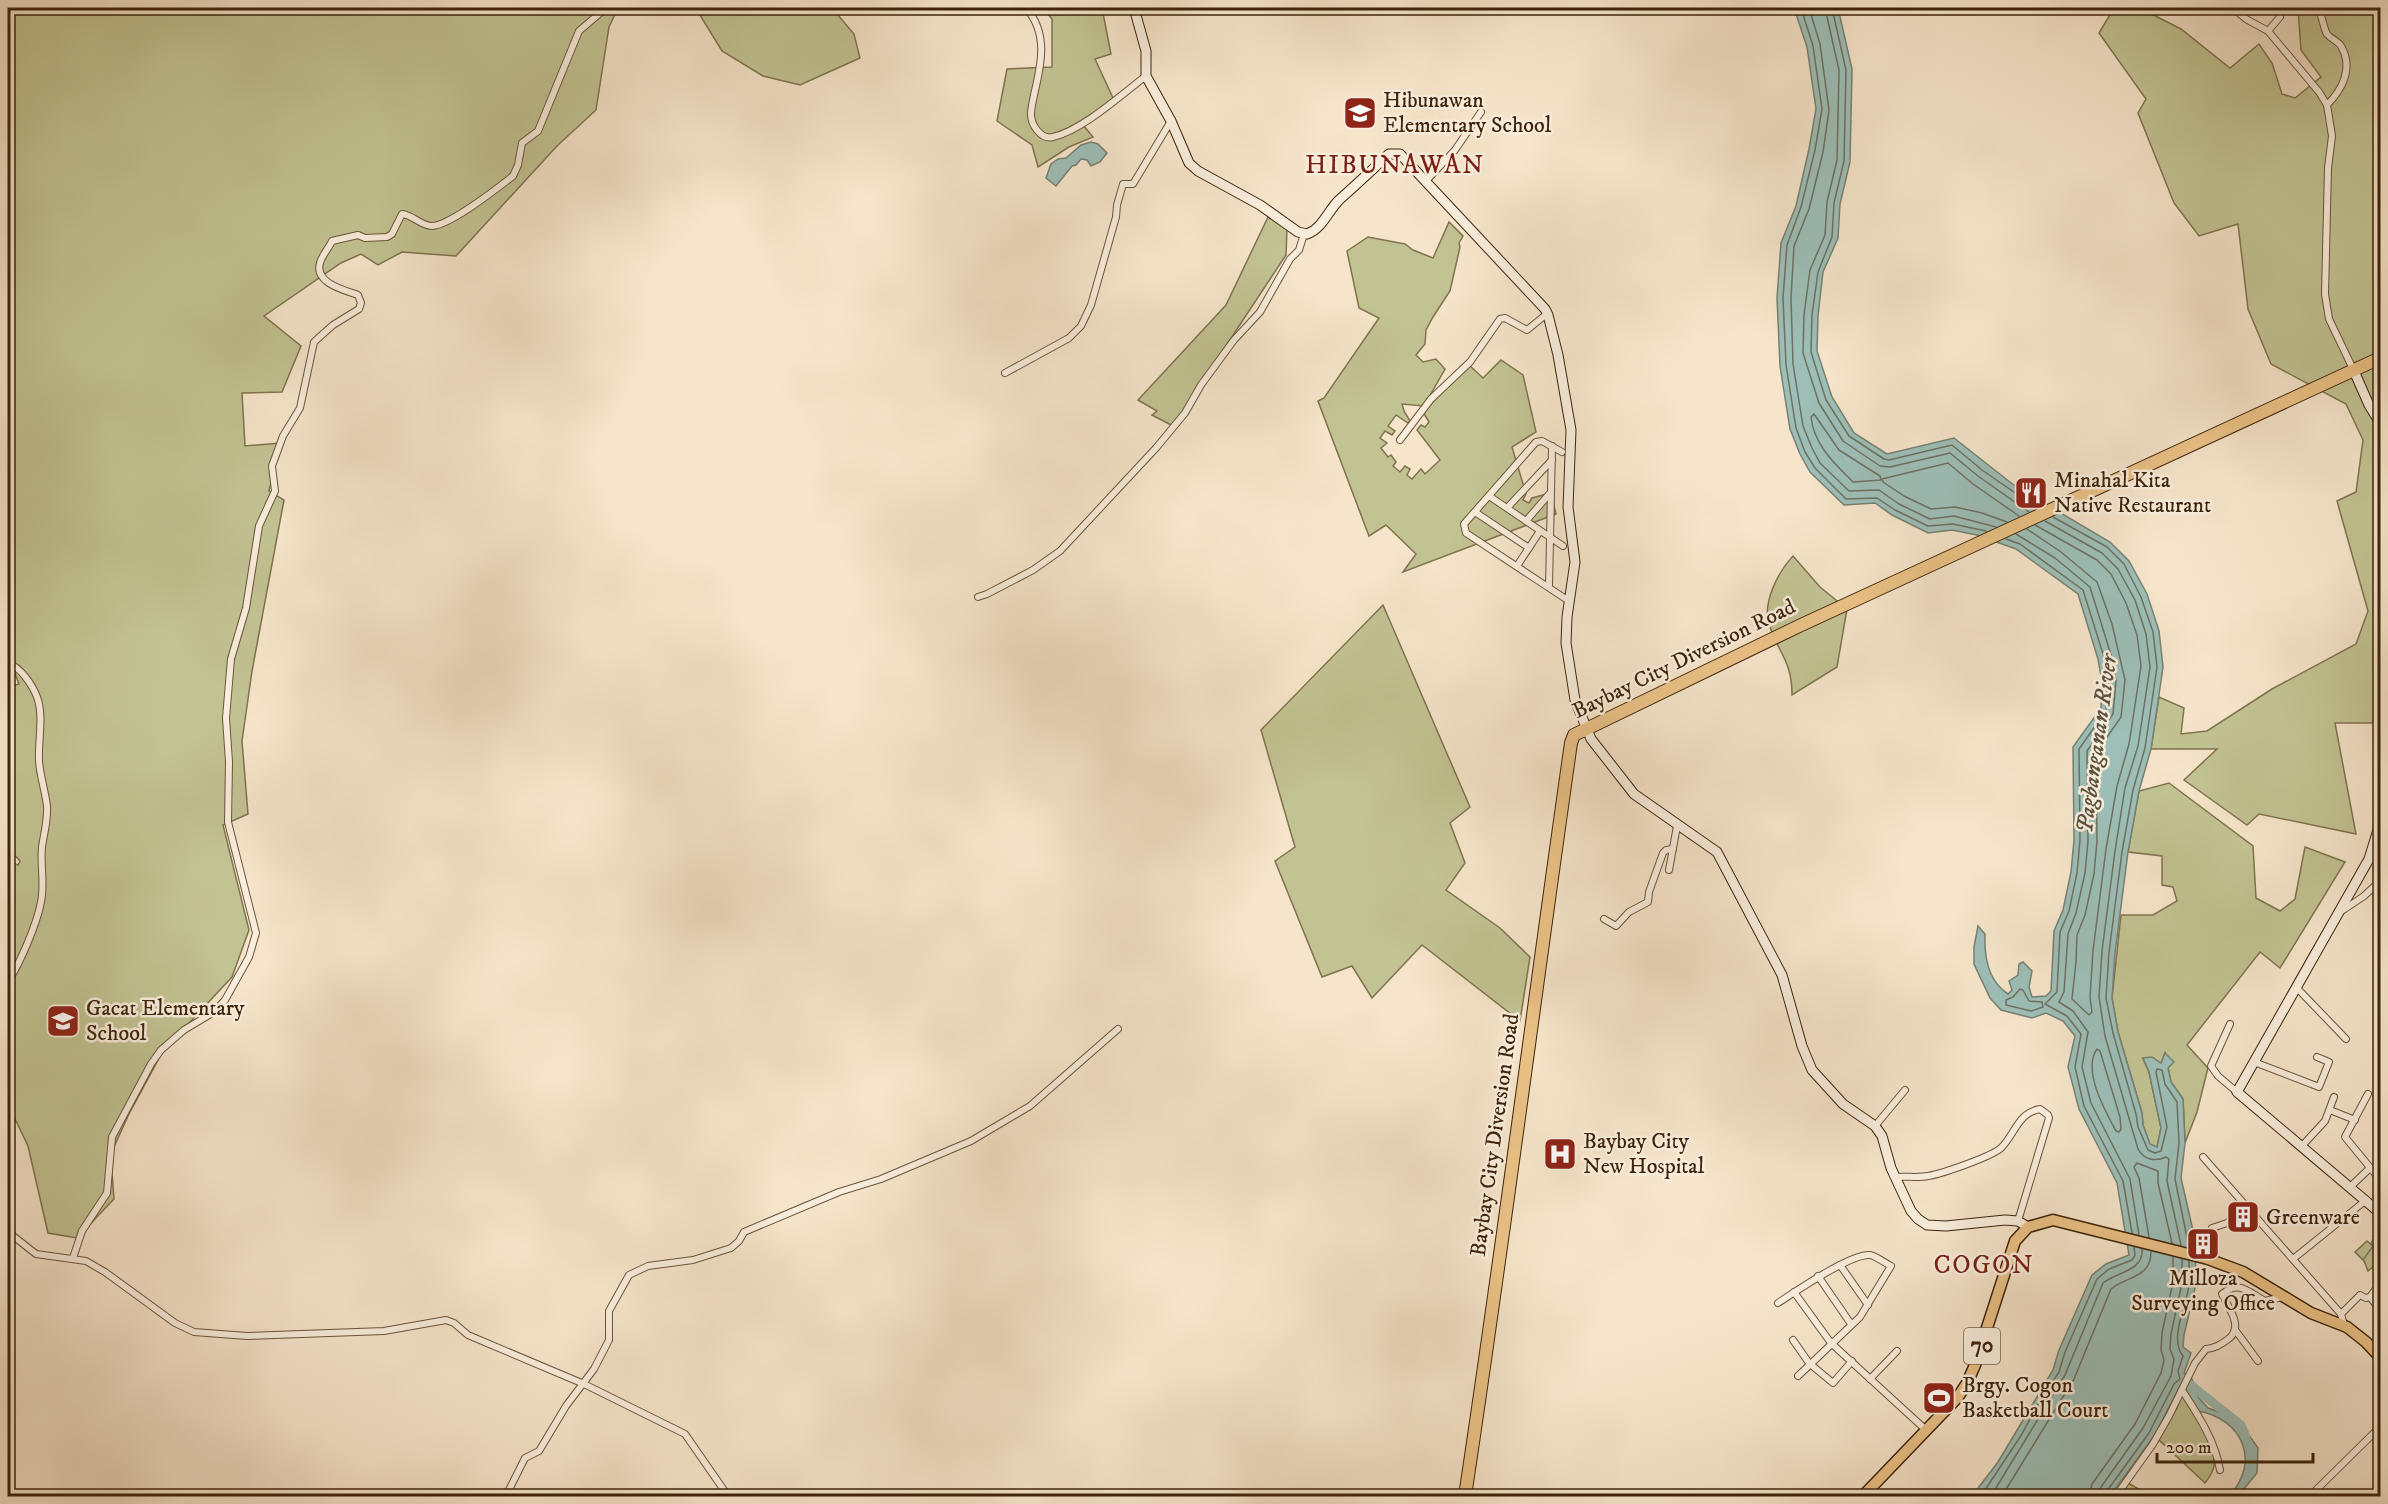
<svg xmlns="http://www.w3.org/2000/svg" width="2388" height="1504" viewBox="0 0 2388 1504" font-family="'IM FELL DW Pica',serif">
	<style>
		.green { fill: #c2c393; stroke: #80734f; stroke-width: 1.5 }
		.water { fill: #9dbfb8; stroke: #778173; stroke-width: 1.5 }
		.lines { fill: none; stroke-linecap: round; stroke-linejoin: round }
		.shore { stroke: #6d7162; stroke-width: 1.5 }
		.stream { stroke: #778173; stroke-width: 1.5 }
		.river { stroke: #9dbfb8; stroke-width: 9 }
		.street-casing { stroke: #6b543b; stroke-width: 8 }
		.secondary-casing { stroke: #3d230b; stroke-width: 11 }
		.primary-casing { stroke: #3d230b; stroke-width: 13 }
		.highway-casing { stroke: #3d230b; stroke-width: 14 }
		.street { stroke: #f9eedd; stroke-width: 6 }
		.secondary { stroke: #f9eedd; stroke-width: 9 }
		.primary { stroke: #ebc286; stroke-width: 10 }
		.highway { stroke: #ebc286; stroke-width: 12 }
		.labels { text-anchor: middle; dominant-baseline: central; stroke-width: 5; stroke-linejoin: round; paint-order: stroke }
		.shield { fill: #f9eedd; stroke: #75604a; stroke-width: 1.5 }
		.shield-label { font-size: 21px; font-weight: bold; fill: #3d230b }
		.poi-label { font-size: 22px; fill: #3d230b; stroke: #f9eedd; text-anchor: start }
		.street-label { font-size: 22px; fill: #3d230b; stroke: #f9eedd }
		.water-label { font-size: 24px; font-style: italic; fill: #5a523f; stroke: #f9eedd }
		.quarter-label { font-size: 26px; letter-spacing: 1.5px; fill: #7a1f14; stroke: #f9eedd }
	</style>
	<rect width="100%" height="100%" fill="#f6e5cb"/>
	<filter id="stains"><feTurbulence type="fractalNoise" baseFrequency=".00333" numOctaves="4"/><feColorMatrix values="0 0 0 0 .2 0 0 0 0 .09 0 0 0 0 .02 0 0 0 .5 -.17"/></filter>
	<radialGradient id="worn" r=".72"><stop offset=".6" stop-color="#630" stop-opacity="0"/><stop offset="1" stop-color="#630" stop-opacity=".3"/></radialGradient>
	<!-- green -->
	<g class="green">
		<polygon points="8,8 618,8 609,27 596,110 557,146 456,256 402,252 378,265 361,254 341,263 264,316 301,346 282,392 242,393 245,446 280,443 269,491 284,500 252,671 242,741 248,814 223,825 249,930 232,977 163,1051 129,1114 113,1149 112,1173 114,1199 77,1238 48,1233 28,1146 8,1104 8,861 18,865 20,861 8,848 8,793 11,789 8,782 8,687 19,684 8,655"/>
		<polygon points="704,8 832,8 854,34 860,58 800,85 763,76 722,51 698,12"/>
		<polygon points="1043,8 1102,8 1111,54 1095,59 1113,98 1083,125 1093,137 1069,147 1038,167 1032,145 997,121 1007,69 1052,67 1052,19"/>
		<polygon points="2114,8 2140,8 2181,29 2230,68 2259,44 2272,63 2282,94 2295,98 2321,77 2301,50 2298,8 2380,8 2380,723 2335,723 2356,834 2259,814 2247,825 2184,780 2217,749 2151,749 2159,697 2184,708 2181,734 2207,731 2272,689 2356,644 2368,611 2337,501 2356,492 2363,440 2346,404 2271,364 2248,309 2238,224 2199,236 2174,203 2138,113 2146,99 2099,33"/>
		<polygon points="1268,217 1287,229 1286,255 1173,426 1152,415 1157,411 1138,400 1226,305"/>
		<polygon points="1449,222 1463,236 1459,243 1460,247 1450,291 1433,317 1426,330 1425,344 1416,355 1423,362 1436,359 1445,369 1424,406 1402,404 1404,411 1410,421 1408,423 1396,415 1388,426 1395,431 1392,435 1385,431 1380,438 1387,443 1381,448 1388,457 1391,455 1396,462 1393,466 1400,472 1405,466 1410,469 1407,475 1412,479 1421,469 1425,474 1440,460 1417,430 1421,425 1425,427 1429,422 1423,412 1469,365 1483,378 1501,360 1523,375 1536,432 1512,447 1526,494 1523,500 1529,503 1532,498 1551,493 1556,514 1403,572 1416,554 1386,525 1369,536 1318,401 1324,398 1379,318 1359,308 1347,251 1368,237 1405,244 1413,250 1433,258"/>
		<path d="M1793,556L1820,587L1847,609L1837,667L1792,695C1792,660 1778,653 1769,624C1762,602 1779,571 1793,556Z"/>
		<polygon points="1383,605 1470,807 1450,823 1465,863 1446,890 1500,928 1530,957 1520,1021 1422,945 1372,998 1352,966 1322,977 1275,861 1295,847 1261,730"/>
		<polygon points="2169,783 2253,846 2256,898 2280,911 2295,899 2305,847 2345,862 2280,968 2260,952 2187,1045 2208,1068 2197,1112 2185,1143 2183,1099 2171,1082 2165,1053 2161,1063 2143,1059 2149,1072 2161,1128 2157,1148 2150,1145 2143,1125 2142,1113 2118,1032 2112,998 2121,915 2153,915 2177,901 2173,887 2162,885 2162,856 2128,852 2139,791"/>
		<polygon points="2367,1241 2380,1252 2380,1261 2368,1271 2364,1261 2355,1252"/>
		<polygon points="1941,1385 1951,1394 1936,1411 1926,1402"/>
		<path d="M2182,1394C2192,1409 2218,1449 2214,1466C2213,1472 2209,1478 2205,1483L2158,1439L2177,1408Z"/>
		<polygon points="2128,1483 2151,1496 2119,1496"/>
	</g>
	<!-- water -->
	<g class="water">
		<path d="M1794,8H1838L1852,69L1850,162L1840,204L1838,238L1823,272L1818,316L1817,351L1832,397L1854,433L1887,454L1954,438L2015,486L2110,542L2129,561L2147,594L2159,631L2163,667L2151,749L2139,791L2128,852L2115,953L2112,998L2118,1032L2142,1113L2143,1125L2150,1144L2157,1147L2161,1128L2149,1072L2143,1058L2152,1057L2161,1063L2165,1053L2174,1062L2168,1068L2171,1082L2183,1099L2185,1143L2181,1178L2195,1239L2196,1284L2184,1335L2183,1347L2191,1353L2184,1373L2192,1379L2199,1398L2208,1408L2225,1414L2244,1428L2258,1448L2257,1473L2238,1496H2229C2261,1462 2243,1419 2198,1411L2184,1388L2180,1386L2154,1436L2110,1496H1972L1998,1462L2053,1370L2059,1350L2092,1275L2106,1264L2129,1255L2117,1183L2079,1109L2068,1067L2075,1036L2063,1021L2046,1013L2032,1018L2001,1010L1990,998L1974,964V947L1978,926L1985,934C1984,956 1988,981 2008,994L2012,990L2009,981L2018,975L2019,964L2023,962L2032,971L2029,987L2032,997L2046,996L2051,991L2054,931L2063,910L2071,872L2074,840L2073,747L2101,708L2102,683L2098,659L2078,594L2016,549L1977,535L1952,530L1928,533L1892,515L1875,503L1844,505L1810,472L1800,454L1790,429L1780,366L1777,298L1781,243L1796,206L1809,149L1816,109L1807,47Z"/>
		<polygon points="1091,142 1098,144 1107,153 1100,162 1091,166 1087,160 1081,159 1076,165 1072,166 1056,186 1046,178 1051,164 1058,159 1066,158 1081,145"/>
	</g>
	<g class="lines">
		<!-- shore -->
		<g class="shore">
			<polyline points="1801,8 1813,46 1822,109 1815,150 1801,207 1787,245 1783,298 1786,365 1796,428 1805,452 1815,468 1846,499 1877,498 1895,510 1928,526 1953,524 1986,531"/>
			<polyline points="1809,8 1820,44 1829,110 1823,152 1809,209 1794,246 1791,298 1793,364 1803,426 1812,448 1820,463 1849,491 1879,490 1899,504 1930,519 1954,516 1996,527"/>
			<polyline points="1825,8 1839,70 1837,160 1827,202 1825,235 1810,270 1804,315 1803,353 1819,403 1843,441 1880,466 1890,467 1950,453 1978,476 2029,512"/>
			<polyline points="1832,8 1846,70 1844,161 1834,203 1832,237 1818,272 1812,315 1811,352 1826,400 1849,436 1884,459 1889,460 1952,445 1982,470 2037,508"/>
			<path d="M1814,414L1839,450L1880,476L1881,480L1853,482C1834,463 1814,445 1811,417Z"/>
			<polyline points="2053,517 2107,547 2124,564 2141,597 2153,632 2157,667 2145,748 2133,790 2122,852 2109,952 2106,998 2113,1033 2136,1114 2138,1127 2148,1150 2155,1153 2161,1151 2167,1127 2156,1072 2157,1069 2162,1070 2165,1084 2177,1102 2179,1143 2175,1179 2189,1247"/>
			<path d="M2045,521L2102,553L2118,569L2135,600L2146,634L2150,667L2138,746L2125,788L2115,851L2102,951L2099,997L2105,1036L2138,1149C2144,1160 2155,1162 2166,1157L2169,1159L2167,1181L2181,1245"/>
			<polyline points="2007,522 1982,513 1955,507 1931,509 1904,496 1883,482 1882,479 1948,463 1973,484 2019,516"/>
			<polyline points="2027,529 2061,552 2097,582 2112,624 2125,680 2121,717 2096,753 2097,841 2094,874 2085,915 2077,935 2076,962 2072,999 2089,1015 2092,1012 2090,997 2093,951 2106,849 2117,786 2129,744 2141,666 2137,635 2126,603 2111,574 2097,560 2035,525"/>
			<polyline points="2016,534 2055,558 2090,587 2111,655 2116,681 2113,714 2087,751 2088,841 2085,873 2076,913 2068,934 2064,992 2059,1002 2073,1011 2088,1032 2082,1067 2091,1103 2130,1179 2139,1235"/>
			<polyline points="2006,539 2020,544 2083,590 2104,657 2108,682 2106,711 2079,749 2080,840 2077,873 2069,911 2060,932 2057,992 2045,1004 2067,1016 2081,1034 2075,1067 2084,1106 2123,1181 2132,1233"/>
			<polygon points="2020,989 2023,990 2029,1001 2042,1002 2043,1007 2031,1011 2006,1005 2006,1000 2013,997"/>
			<path d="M2097,1049L2100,1051L2120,1117L2121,1129L2119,1132L2116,1131C2105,1111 2082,1070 2097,1049Z"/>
			<polyline points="2149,1237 2139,1178 2134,1167 2137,1163 2158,1171 2158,1183 2172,1243"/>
			<polyline points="1981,1496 2022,1434 2041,1399 2059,1372 2065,1352 2097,1279 2109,1269 2132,1260 2135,1255 2134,1247"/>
			<path d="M1991,1496L2065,1375L2103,1283C2117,1272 2144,1271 2142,1249"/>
			<path d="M2002,1496L2074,1379L2111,1289C2127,1276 2151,1278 2151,1252"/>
			<polyline points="2089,1496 2092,1484 2135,1424 2161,1373 2164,1360 2161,1350 2162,1333 2173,1282 2173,1257"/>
			<polyline points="2098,1496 2101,1487 2143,1428 2171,1376 2174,1359 2170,1349 2171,1334 2182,1283 2182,1259"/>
			<path d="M2106,1496L2107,1491L2149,1433L2174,1384L2180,1379L2178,1371L2183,1356C2169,1339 2186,1306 2189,1286C2190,1278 2189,1269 2189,1261"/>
		</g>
		<!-- stream -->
		<polyline class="stream" points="2363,1260 2373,1246 2371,1243 2375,1237 2373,1236 2380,1225"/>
		<!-- river -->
		<g class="river">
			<polyline points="8,941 8,945"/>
			<polyline points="2187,1382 2241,1425 2246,1437"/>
		</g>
		<!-- street casing -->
		<g class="street-casing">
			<g id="street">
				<path d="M1026,8C1049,34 1041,65 1034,95C1033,101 1031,108 1031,114C1031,125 1041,140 1053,137C1083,130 1122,94 1146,76"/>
				<polyline points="2233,8 2246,19 2268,31 2319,92 2327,105 2332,136 2328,168 2325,294 2329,319 2354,371"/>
				<path d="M2325,8L2321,16C2323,21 2324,29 2327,34C2331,39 2338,41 2341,46C2354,68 2342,90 2327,105"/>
				<polyline points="2268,31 2280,17"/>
				<polyline points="1426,181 1455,150 1481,112"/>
				<polyline points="1005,373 1069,338 1081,326 1091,305 1116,217 1117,205 1123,184 1133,184 1171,121"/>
				<polyline points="1400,440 1431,399 1470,362 1500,319 1505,318 1527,330 1548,313"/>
				<polyline points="1562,452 1542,441 1536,442 1464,524 1466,533 1569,601"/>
				<polyline points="1489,496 1563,546"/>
				<polyline points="1507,508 1552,460"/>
				<polyline points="1475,512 1529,548"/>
				<polyline points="1526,521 1551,492"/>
				<polyline points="1517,566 1540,531"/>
				<polyline points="1549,587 1552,446"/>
				<polyline points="978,597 987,594 1033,570 1060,551 1156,448 1185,413 1201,385 1234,340 1260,312 1290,259 1299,250 1304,234"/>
				<path d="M8,663C20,667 32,684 37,697C44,716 38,740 39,761C40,776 45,790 47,806C48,820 44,833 42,847C40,865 45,883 41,902C37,924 20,963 8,982"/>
				<polyline points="1669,870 1677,826"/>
				<polyline points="2340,912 2364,896 2380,881"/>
				<polyline points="1604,919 1616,926 1629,912 1648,902 1649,892 1663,853 1666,850 1673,849"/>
				<polyline points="2296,987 2346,1039"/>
				<polyline points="2230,1024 2211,1066 2218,1076 2237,1092"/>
				<polyline points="2254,1062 2319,1087 2329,1062 2317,1057"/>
				<polyline points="2368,1094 2345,1137 2377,1176 2380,1177"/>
				<polyline points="2330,1110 2355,1120"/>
				<polyline points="1875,1126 1905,1090"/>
				<polyline points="2301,1147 2325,1121 2334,1097"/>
				<polyline points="2203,1157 2341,1314 2344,1325"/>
				<path d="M1895,1177C1906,1176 1918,1178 1928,1176C1941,1174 1994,1156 2002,1147C2016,1132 2018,1113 2040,1109L2048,1115L2049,1118L2018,1221"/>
				<polyline points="2349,1188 2370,1168"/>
				<polyline points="2212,1228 2227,1223 2246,1207"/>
				<polyline points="8,1232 36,1254 86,1261 105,1272 175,1323 194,1332 247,1336 384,1331 446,1320 454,1323 468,1335 584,1384 685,1434 728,1496"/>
				<path d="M73,1258L82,1231L107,1193L112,1137L151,1064L161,1050L184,1030L214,1012L225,1000L249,957L256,933L228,822L229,762L226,718L231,659L246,608L259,526L275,491L272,466L283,436L300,408L314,342L333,325L359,309L361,303L358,295C344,290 314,283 320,263C322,255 329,248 332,241L358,235L365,238L387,237L392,234L402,214C413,215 421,226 432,226C451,225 496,189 513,176L518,165L522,143L538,131L579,31L606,8"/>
				<polyline points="2293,1259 2365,1201"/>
				<polyline points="1840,1265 1868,1305"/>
				<polyline points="1818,1276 1851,1324"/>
				<polyline points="1794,1292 1831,1343 1926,1430"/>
				<polyline points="2370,1297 2380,1283"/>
				<path d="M1778,1303C1795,1292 1851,1253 1870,1255C1876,1256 1885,1263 1891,1266L1860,1317L1798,1376"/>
				<polyline points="2341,1314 2360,1295 2366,1298 2370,1297 2377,1306 2380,1306"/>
				<polyline points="2236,1331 2258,1361"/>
				<polyline points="1793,1340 1809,1363 1833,1383 1852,1361"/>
				<polyline points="1870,1379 1897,1351"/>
				<path d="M2182,1390C2198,1415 2215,1440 2220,1470"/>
				<polyline points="2316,1491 2324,1496"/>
				<polyline points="506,1496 525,1458 539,1451 566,1406 594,1369 609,1340 609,1311 629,1275 648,1266 693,1260 731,1248 739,1241 744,1232 839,1192 881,1179 971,1141 1030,1106 1118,1029"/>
				<path d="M2116,1496L2153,1444L2169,1416L2195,1363L2206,1349C2215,1348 2220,1345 2227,1340C2245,1328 2229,1309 2222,1294C2240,1280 2248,1292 2265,1301L2282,1297"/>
				<polyline points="2310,1496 2380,1427"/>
			</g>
		</g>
		<!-- secondary casing -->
		<g class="secondary-casing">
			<g id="secondary">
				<path d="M1134,8L1146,51V76L1171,121L1189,163L1198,171L1260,205L1298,232L1307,234C1322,229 1328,211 1339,200C1356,185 1372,170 1389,154H1400L1545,309L1548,315L1558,355L1571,430L1568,507L1575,562L1567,617L1566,643L1575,700L1591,739L1634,794L1717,852L1782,975L1802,1046L1812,1070L1843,1104L1875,1126L1882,1136L1891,1168L1911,1211L1918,1219L1927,1225L1946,1226L2005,1220L2018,1221L2028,1227"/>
				<polyline points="2354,371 2369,405 2380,423"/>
				<polyline points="2380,823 2369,859 2237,1092 2380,1213"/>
			</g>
		</g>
		<!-- primary casing -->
		<g class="primary-casing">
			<polyline id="primary" points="1863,1496 1958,1397 1967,1383 1975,1365 2015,1241 2028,1227 2053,1220 2208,1259 2243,1272 2311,1313 2347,1327 2366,1342 2380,1357"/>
		</g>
		<!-- highway casing -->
		<g class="highway-casing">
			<path id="highway" d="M1465,1496C1503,1245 1535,994 1571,743L1574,735L1799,626L2380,358"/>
		</g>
		<!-- street -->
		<use href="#street" class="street"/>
		<!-- secondary -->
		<use href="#secondary" class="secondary"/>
		<!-- primary -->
		<use href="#primary" class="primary"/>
		<!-- highway -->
		<use href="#highway" class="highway"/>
	</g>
	<!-- icons -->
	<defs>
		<g id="school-square" transform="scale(1.725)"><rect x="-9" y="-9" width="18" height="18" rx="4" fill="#8f2418" stroke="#f9eedd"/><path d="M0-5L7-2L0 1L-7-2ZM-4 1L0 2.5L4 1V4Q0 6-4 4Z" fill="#fff"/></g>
		<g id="restaurant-square" transform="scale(1.725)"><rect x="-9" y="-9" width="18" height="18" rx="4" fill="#8f2418" stroke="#f9eedd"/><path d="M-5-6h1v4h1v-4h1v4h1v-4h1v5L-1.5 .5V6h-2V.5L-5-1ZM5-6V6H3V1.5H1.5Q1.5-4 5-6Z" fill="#fff"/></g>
		<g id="hospital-square" transform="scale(1.725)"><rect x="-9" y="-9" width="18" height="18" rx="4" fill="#8f2418" stroke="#f9eedd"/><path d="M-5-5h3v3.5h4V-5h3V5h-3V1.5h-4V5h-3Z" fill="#fff"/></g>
		<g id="building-square" transform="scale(1.725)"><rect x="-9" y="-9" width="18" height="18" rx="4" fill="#8f2418" stroke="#f9eedd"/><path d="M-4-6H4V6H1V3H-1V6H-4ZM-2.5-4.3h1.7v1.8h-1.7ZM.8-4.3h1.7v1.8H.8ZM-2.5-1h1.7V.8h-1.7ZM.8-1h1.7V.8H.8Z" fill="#fff"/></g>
		<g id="stadium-square" transform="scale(1.725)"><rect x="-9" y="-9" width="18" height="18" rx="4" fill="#8f2418" stroke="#f9eedd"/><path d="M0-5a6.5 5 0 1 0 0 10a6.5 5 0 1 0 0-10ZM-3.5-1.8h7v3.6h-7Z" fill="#fff"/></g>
	</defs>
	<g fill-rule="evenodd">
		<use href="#school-square" x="1360" y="113"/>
		<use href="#restaurant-square" x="2031" y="493"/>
		<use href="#school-square" x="63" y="1021"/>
		<use href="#hospital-square" x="1560" y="1154"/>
		<use href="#building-square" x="2243" y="1217"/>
		<use href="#building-square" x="2203" y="1244"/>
		<use href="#stadium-square" x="1939" y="1398"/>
	</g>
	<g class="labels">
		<!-- shield labels -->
		<rect class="shield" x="1964" y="1328" width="36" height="36" rx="4.5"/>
		<g class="shield-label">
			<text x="1982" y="1346">70</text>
		</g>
		<!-- poi labels -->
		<g class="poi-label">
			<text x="1383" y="100">Hibunawan<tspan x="1383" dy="25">Elementary School</tspan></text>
			<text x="2054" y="480">Minahal Kita<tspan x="2054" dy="25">Native Restaurant</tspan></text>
			<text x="86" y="1008">Gacat Elementary<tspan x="86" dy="25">School</tspan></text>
			<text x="1583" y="1141">Baybay City<tspan x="1583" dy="25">New Hospital</tspan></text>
			<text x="2266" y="1217">Greenware</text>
			<text x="2203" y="1278" text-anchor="middle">Milloza<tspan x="2203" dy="25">Surveying Office</tspan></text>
			<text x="1962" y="1385">Brgy. Cogon<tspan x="1962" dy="25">Basketball Court</tspan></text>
		</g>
		<!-- street labels -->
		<g class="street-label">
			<text transform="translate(1684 659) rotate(-26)">Baybay City Diversion Road</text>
			<text transform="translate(1495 1135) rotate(-82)">Baybay City Diversion Road</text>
		</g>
		<!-- water labels -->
		<g class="water-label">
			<text transform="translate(2097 744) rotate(-82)">Pagbanganan River</text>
		</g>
		<!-- quarter labels -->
		<g class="quarter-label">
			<text x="1395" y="165">HIBUNAWAN</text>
			<text x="1984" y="1265">COGON</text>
		</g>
	</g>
	<!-- margin -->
	<rect width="2388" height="1504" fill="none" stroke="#f6e5cb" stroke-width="30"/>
	<rect x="9" y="9" width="2370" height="1486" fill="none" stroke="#3d230b" stroke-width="3"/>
	<rect x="15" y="15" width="2358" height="1474" fill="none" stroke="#3d230b" stroke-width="1.5"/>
	<!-- scale -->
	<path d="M2157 1453v9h156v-9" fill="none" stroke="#3d230b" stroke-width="3"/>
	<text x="2166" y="1453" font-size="18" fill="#3d230b" stroke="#f9eedd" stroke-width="4.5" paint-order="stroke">200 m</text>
	<rect width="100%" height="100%" filter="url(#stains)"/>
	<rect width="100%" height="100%" fill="url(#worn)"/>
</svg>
